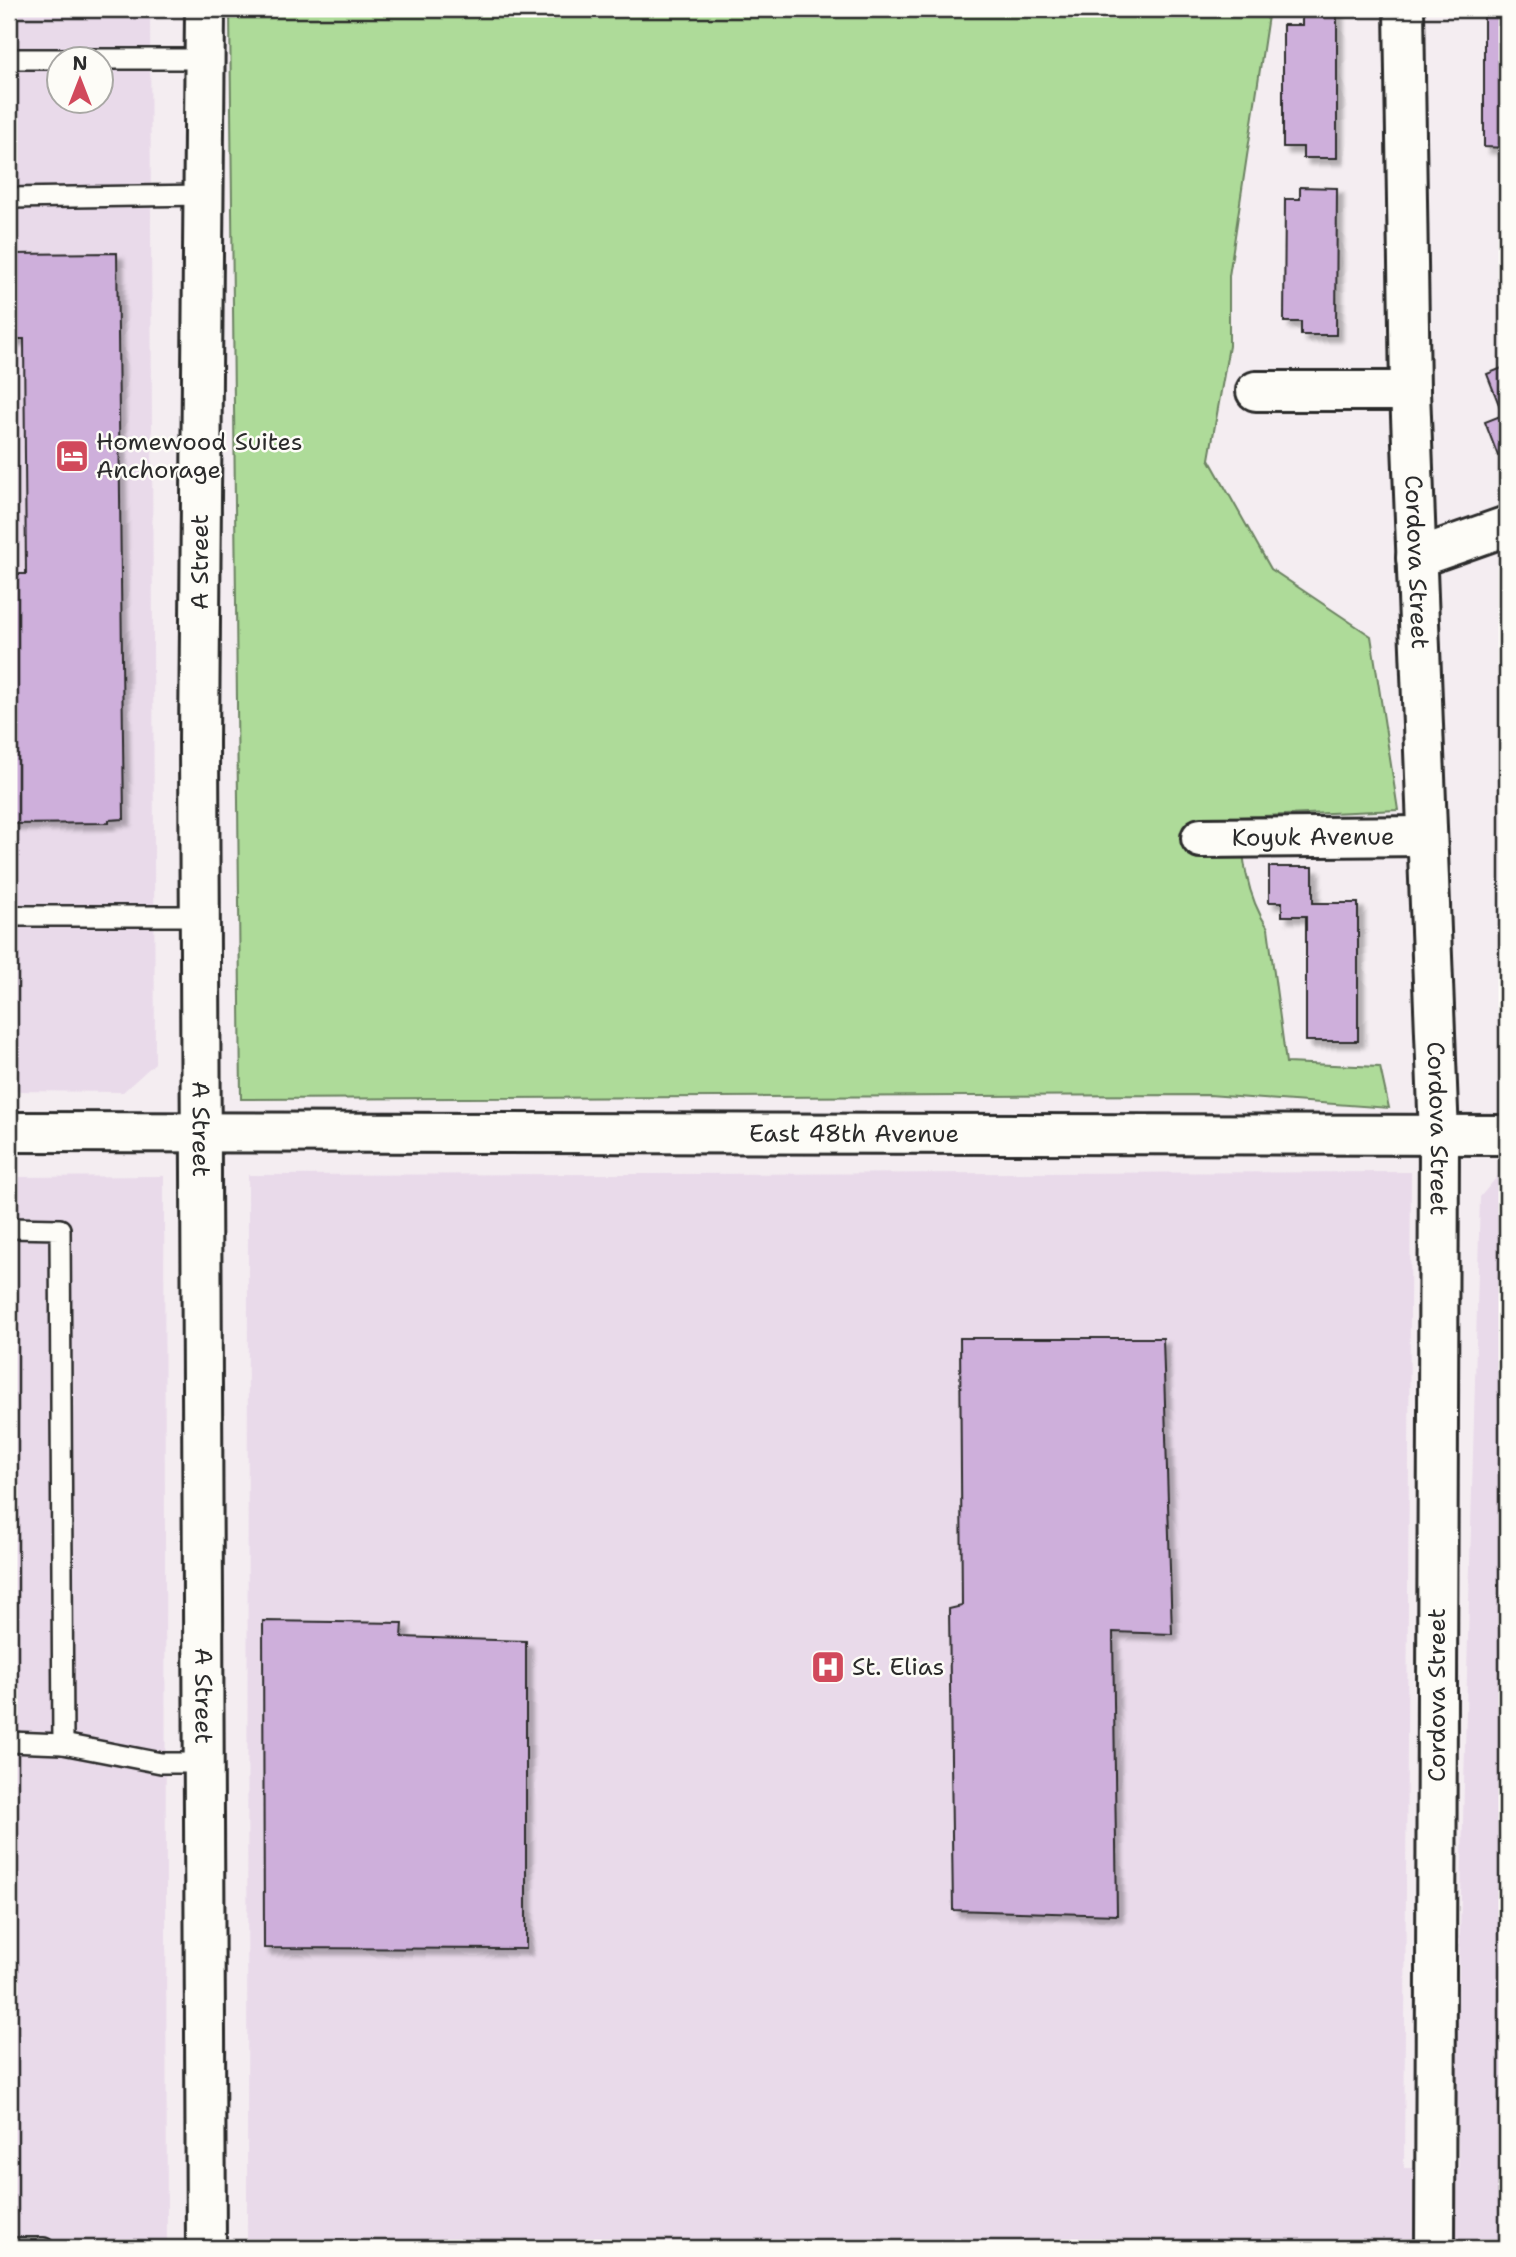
<svg xmlns="http://www.w3.org/2000/svg" width="1516" height="2257" viewBox="0 0 1516 2257" font-family="'Shantell Sans',sans-serif">
	<style>
		.built { fill: #e9daea; fill-rule: evenodd }
		.green { fill: #aedb99; stroke: #6c8362; stroke-width: 2 }
		.building { fill: #ceafdb; stroke: #2b2b2b; stroke-width: 2; filter: url(#shadow) }
		.lines { fill: none; stroke-linecap: round; stroke-linejoin: round }
		.service-casing { stroke: #2b2b2b; stroke-width: 24 }
		.minor-casing { stroke: #2b2b2b; stroke-width: 44 }
		.service { stroke: #fdfcf7; stroke-width: 19 }
		.minor { stroke: #fdfcf7; stroke-width: 38 }
		.labels { text-anchor: middle; dominant-baseline: central; stroke-width: 5; stroke-linejoin: round; paint-order: stroke }
		.poi-label { font-size: 24px; fill: #2b2b2b; stroke: #fdfcf7; text-anchor: start }
		.street-label { font-size: 24px; fill: #2b2b2b; stroke: #fdfcf7 }
	</style>
	<defs>
		<filter id="shadow"><feDropShadow dx="6" dy="6" stdDeviation="2" flood-color="#0004"/></filter>
	</defs>
	<rect width="100%" height="100%" fill="#f4edf1"/>
	<filter id="ink" filterUnits="userSpaceOnUse"><feTurbulence type="fractalNoise" baseFrequency=".0143" numOctaves="2"/><feDisplacementMap in="SourceGraphic" scale="14" xChannelSelector="R" yChannelSelector="G"/><feConvolveMatrix kernelMatrix="1 2 1 2 8 2 1 2 1" color-interpolation-filters="sRGB"/></filter>
	<g filter="url(#ink)">
		<!-- built -->
		<g class="built">
			<path d="M9,9H150L155,1063L123,1092L9,1091ZM60,60H102V102H60Z"/>
			<polygon points="1411,1172 1404,2168 1459,2169 1456,2078 1480,1197 1497,1177 1507,1177 1507,2248 247,2248 248,1175"/>
			<polygon points="164,1176 167,2248 9,2248 9,1177"/>
		</g>
		<!-- green -->
		<path class="green" d="M230,9H1269L1229,276V346L1209,459L1271,569L1371,636L1398,810L1240,817C1242,855 1246,896 1268,928L1286,1063L1380,1067L1389,1108L1209,1095L241,1099Z"/>
		<!-- building -->
		<g class="building">
			<polygon points="1302,12 1337,12 1337,158 1303,158 1303,147 1283,147 1283,25 1302,25"/>
			<polygon points="1484,16 1507,16 1507,148 1484,147"/>
			<polygon points="1300,187 1337,188 1336,335 1301,335 1301,322 1284,322 1285,199 1300,199"/>
			<rect x="1499" y="226" width="8" height="61"/>
			<polygon points="117,253 124,819 109,820 109,823 9,824 9,574 26,574 24,339 9,339 9,254"/>
			<polygon points="1507,366 1507,452 1498,456 1485,422 1503,415 1487,374"/>
			<polygon points="1269,867 1313,867 1313,903 1358,903 1358,1041 1306,1041 1306,916 1282,916 1282,902 1269,902"/>
			<polygon points="960,1338 1163,1338 1172,1634 1113,1632 1117,1915 953,1910 949,1609 962,1606"/>
			<polygon points="263,1621 403,1623 402,1637 526,1641 526,1949 264,1948"/>
		</g>
		<g class="lines">
			<!-- service casing -->
			<g class="service-casing">
				<g id="service">
					<polyline points="9,59 204,59"/>
					<polyline points="9,198 203,195"/>
					<polyline points="9,916 200,916"/>
					<polyline points="9,1228 60,1229 63,1744"/>
					<polyline points="9,1742 63,1744 161,1763 206,1763"/>
					<polyline points="9,2248 44,2248"/>
				</g>
			</g>
			<!-- minor casing -->
			<g class="minor-casing">
				<g id="minor">
					<path id="s1" d="M205,9L199,743L206,2248"/>
					<path id="s2" d="M1404,9L1410,391L1439,1136L1435,2248"/>
					<polyline points="1256,391 1410,391"/>
					<polyline points="1416,558 1507,526"/>
					<path id="s3" d="M1201,838L1426,836"/>
					<path id="s4" d="M9,1132L1507,1135"/>
				</g>
			</g>
			<!-- service -->
			<use href="#service" class="service"/>
			<!-- minor -->
			<use href="#minor" class="minor"/>
		</g>
	</g>
	<!-- icons -->
	<defs>
		<g id="hotel-square" transform="scale(1.75)"><rect x="-9" y="-9" width="18" height="18" rx="4" fill="#d1495b" stroke="#fdfcf7"/><path d="M-6-4.5h1.5V1H6V5H4.5V3h-9V5H-6ZM-4 0a1.8 1.8 0 1 1 3.6 0ZM.5 0V-2.5h3Q6-2.5 6 0Z" fill="#fff"/></g>
		<g id="hospital-square" transform="scale(1.75)"><rect x="-9" y="-9" width="18" height="18" rx="4" fill="#d1495b" stroke="#fdfcf7"/><path d="M-5-5h3v3.5h4V-5h3V5h-3V1.5h-4V5h-3Z" fill="#fff"/></g>
	</defs>
	<g fill-rule="evenodd">
		<use href="#hotel-square" x="72" y="456"/>
		<use href="#hospital-square" x="828" y="1667"/>
	</g>
	<g class="labels">
		<!-- poi labels -->
		<g class="poi-label">
			<text x="96" y="442">Homewood Suites<tspan x="96" dy="28">Anchorage</tspan></text>
			<text x="852" y="1667">St. Elias</text>
		</g>
		<!-- street labels -->
		<g class="street-label">
			<text transform="translate(200 562) rotate(-90)">A Street</text>
			<text stroke="none"><textPath href="#s2" startOffset="553">Cordova Street</textPath></text>
			<text stroke="none"><textPath href="#s3" startOffset="112">Koyuk Avenue</textPath></text>
			<text stroke="none"><textPath href="#s1" startOffset="1120">A Street</textPath></text>
			<text stroke="none"><textPath href="#s2" startOffset="1120">Cordova Street</textPath></text>
			<text stroke="none"><textPath href="#s4" startOffset="845">East 48th Avenue</textPath></text>
			<text stroke="none"><textPath href="#s1" startOffset="1687">A Street</textPath></text>
			<text transform="translate(1437 1695) rotate(-90)">Cordova Street</text>
		</g>
	</g>
	<!-- margin -->
	<rect width="1516" height="2257" fill="none" stroke="#fdfcf7" stroke-width="35"/>
	<rect x="18" y="18" width="1481" height="2222" fill="none" stroke="#2b2b2b" stroke-width="2.5" filter="url(#ink)"/>
	<!-- north arrow -->
	<g transform="translate(80 80)"><circle r="33" fill="#fdfcf7" stroke="#a9a8a5" stroke-width="2"/>
	<path d="M0-5L12 26L0 18L-12 26Z" fill="#d1495b"/>
	<text y="-10" font-size="19" font-weight="bold" text-anchor="middle" fill="#2b2b2b">N</text>
	</g>
</svg>
